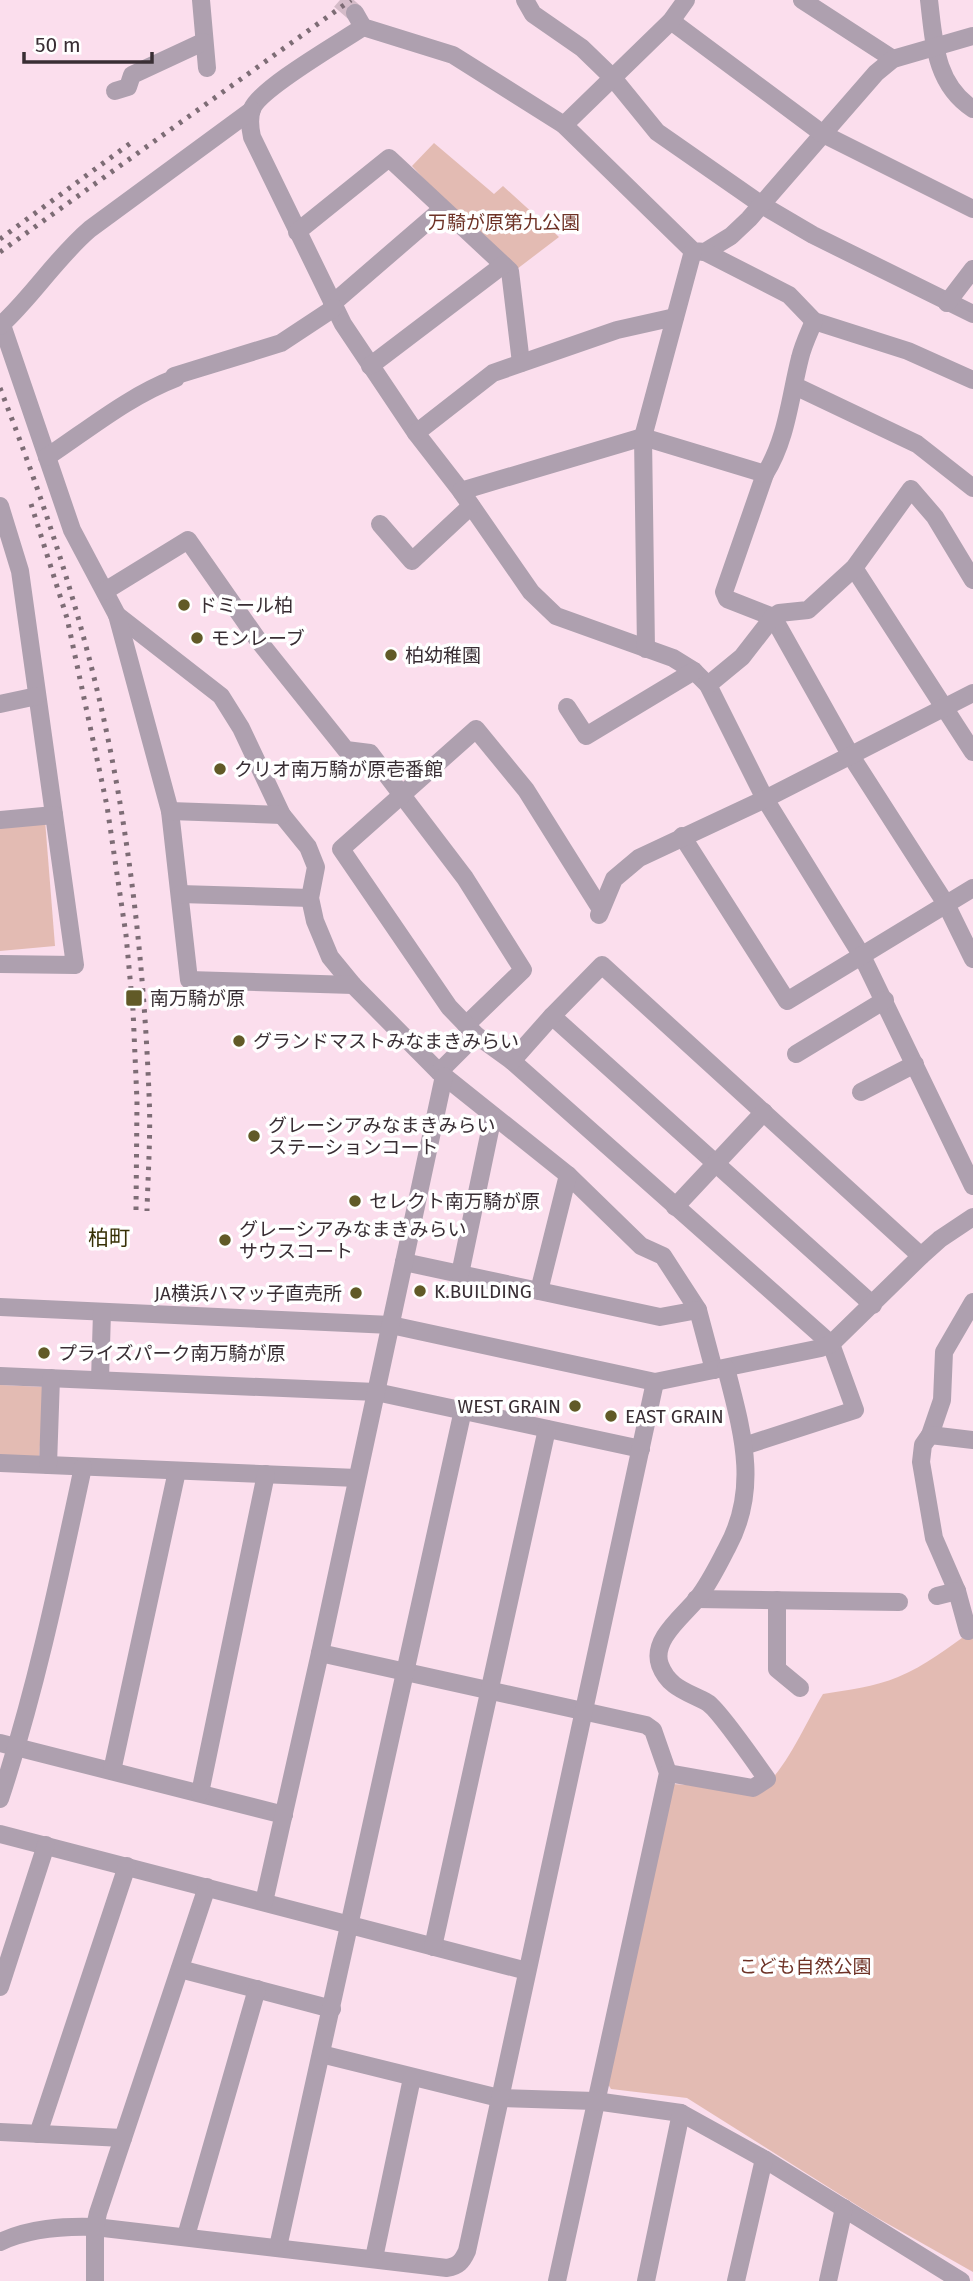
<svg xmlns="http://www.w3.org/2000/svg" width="973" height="2281" viewBox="0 0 973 2281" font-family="'Fira Sans','Noto Sans JP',sans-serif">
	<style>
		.green { fill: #e3bbb3 }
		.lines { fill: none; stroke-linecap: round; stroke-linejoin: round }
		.minor-tunnel { stroke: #d4bbc8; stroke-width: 18; stroke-dasharray: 18 9; stroke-linecap: butt }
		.minor { stroke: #aea0af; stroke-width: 18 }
		.rail { stroke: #7d6c75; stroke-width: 5; stroke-dasharray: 3.5 7; stroke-linecap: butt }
		.poi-dot { fill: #615a27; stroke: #fff; stroke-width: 2.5 }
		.labels { text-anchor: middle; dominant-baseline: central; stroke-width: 7; stroke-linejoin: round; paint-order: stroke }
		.park-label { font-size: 19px; fill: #6e3226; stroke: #fff }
		.poi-label { font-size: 19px; fill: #392e34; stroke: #fff; text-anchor: start }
		.neighbourhood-label { font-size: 21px; fill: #373106; stroke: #fff }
	</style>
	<rect width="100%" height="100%" fill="#fbdeed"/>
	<!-- green -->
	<g class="green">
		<polygon points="434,143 494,194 503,186 559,237 517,269 449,206 412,166"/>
		<polygon points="45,820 55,946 0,951 0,824"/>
		<polygon points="0,1385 44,1387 39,1459 0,1457"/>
		<path d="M973,1630V2272L874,2216L687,2098L611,2089L606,2081L673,1784L759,1790C784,1775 807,1720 823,1694C848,1690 874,1687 898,1677C925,1666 949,1647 973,1630Z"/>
	</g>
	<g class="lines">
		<!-- minor-tunnel -->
		<polyline class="minor-tunnel" points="340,0 355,13"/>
		<!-- minor -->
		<g class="minor">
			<polyline points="201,0 207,68"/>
			<polyline points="525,0 533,14 582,48 613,78 657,132 762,205 813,235 973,314"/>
			<polyline points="802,0 893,59"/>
			<path d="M929,0C934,42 935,84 973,109"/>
			<polyline points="355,13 363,27 453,55 564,125 693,251 705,252 731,236 749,219 876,73 893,59 973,36"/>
			<polyline points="671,21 823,134 973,209"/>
			<path d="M363,27C341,42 260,88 252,109C249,118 250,128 252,137L343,324L416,433L461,491L531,592L556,616L673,658L694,671L708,685L765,799L862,956L973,1186"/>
			<polyline points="115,91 128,87 132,75 203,42"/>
			<polyline points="564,125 671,21 686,0"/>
			<polyline points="297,232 389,158 510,271 521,363"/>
			<polyline points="705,252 789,295 814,321 908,351 973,380"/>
			<polyline points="947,303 973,269"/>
			<polyline points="332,304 442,209"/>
			<polyline points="2,325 72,530 117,615 221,696 241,728 282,815 308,847 316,867 310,898 315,921 330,957 353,985 439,1072 568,1175 641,1246 663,1256 698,1310 714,1370"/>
			<path d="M0,326C33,296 56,258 90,229L252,110"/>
			<polyline points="370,366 503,265"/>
			<polyline points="795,386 917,444 973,488"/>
			<polyline points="416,433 493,373 617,330 675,317"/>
			<path d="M47,457C89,429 129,396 176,378L174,376L281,343L334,308"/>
			<polyline points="765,474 724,592 727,599 773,617 851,756 946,904 973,959"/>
			<path d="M461,491L643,437L765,474C787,439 790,397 800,358C803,345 809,333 814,321"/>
			<polyline points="0,506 20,571 75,965 0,964"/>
			<polyline points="380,524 412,561 471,506"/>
			<polyline points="854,568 973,752"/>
			<polyline points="105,591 188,540 258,640 346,750 370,753 465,878 523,970 466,1025"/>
			<polyline points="117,615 170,811 189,980 353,985"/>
			<polyline points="646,649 643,437 693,251"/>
			<polyline points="708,685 742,657 773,617 779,613 808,610 854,568 911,489 935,517 973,580"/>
			<polyline points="0,704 37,696"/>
			<polyline points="567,707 586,736 694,671"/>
			<polyline points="170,811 282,815"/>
			<polyline points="0,820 54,815"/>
			<polyline points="682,836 787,1001 973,888"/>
			<polyline points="180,894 310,898"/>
			<polyline points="600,908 526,790 476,729 341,849 449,1007 476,1035 512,1061 831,1344 855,1410 744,1446"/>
			<polyline points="599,915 614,879 639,858 765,799 973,693"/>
			<polyline points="552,1016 873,1305"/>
			<polyline points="796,1054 885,1000"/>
			<polyline points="512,1061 552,1016 602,965 921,1256"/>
			<polyline points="439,1072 476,1035"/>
			<polyline points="861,1092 915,1064"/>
			<polyline points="675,1207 764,1112"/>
			<polyline points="404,1262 660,1317 698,1310"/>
			<polyline points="460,1274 493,1116"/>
			<polyline points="539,1291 568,1175"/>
			<polyline points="973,1302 944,1352 942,1400 930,1435 923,1445 921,1462 934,1538 957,1591 968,1631 973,1627"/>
			<polyline points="0,1307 391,1325 655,1382 821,1348 831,1344 921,1256 940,1239 973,1217"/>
			<polyline points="0,1376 376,1392 641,1449"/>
			<polyline points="100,1380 102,1312"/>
			<polyline points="930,1435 973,1440"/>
			<polyline points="0,1463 357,1478"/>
			<polyline points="48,1465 51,1378"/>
			<polyline points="937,1596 957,1591"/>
			<polyline points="696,1599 899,1602"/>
			<polyline points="777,1600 777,1669 800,1688"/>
			<polyline points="320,1653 646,1725 653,1730 668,1773 557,2281"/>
			<polyline points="0,1743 284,1815"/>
			<polyline points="112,1771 177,1471"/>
			<path d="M668,1773L753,1788L767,1779C756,1764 720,1711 708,1703C689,1692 669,1689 660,1665C651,1640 683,1616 697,1599C709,1584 718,1565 727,1548C760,1488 742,1431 726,1368"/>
			<polyline points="200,1793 266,1474"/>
			<path d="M0,1799C36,1690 59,1579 83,1467"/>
			<polyline points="0,1834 527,1971"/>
			<polyline points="264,1902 320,1653 444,1076"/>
			<polyline points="433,1947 547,1429"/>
			<polyline points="180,1969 332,2009"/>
			<polyline points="0,1987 46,1845"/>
			<polyline points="321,2054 499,2098 595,2101 681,2113 764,2159 961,2281"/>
			<polyline points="0,2132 123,2138"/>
			<polyline points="38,2134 127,1866"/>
			<polyline points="186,2236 257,1989"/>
			<path d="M0,2242C30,2228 63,2226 95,2227L447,2268C458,2266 462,2262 467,2251L655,1382"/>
			<polyline points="278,2247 463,1410"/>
			<polyline points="374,2258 412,2078"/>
			<polyline points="95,2281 95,2227 98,2213 207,1887"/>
			<polyline points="646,2281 681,2113"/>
			<polyline points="736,2281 764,2159"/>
			<polyline points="828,2281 844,2208"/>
		</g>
		<!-- rail -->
		<g class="rail">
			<polyline points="0,239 132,142"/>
			<polyline points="0,252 351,0"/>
			<path d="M0,388C41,493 77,601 102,711C130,836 144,967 149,1094C151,1133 148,1172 147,1211"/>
			<polyline points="31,504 67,618 107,806 126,935 133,1010 137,1101 136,1210"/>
		</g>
	</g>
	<!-- markers -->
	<g class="poi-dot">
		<circle cx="184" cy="605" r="7"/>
		<circle cx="197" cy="638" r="7"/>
		<circle cx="391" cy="655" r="7"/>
		<circle cx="220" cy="769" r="7"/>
		<rect x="125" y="989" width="18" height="18" rx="3.5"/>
		<circle cx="239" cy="1041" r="7"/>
		<circle cx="254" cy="1136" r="7"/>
		<circle cx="355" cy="1201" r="7"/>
		<circle cx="225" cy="1240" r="7"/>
		<circle cx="420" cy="1291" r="7"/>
		<circle cx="356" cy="1293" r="7"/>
		<circle cx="44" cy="1353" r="7"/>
		<circle cx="575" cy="1406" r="7"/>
		<circle cx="611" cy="1416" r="7"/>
	</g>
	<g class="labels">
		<!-- park labels -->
		<g class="park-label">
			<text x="504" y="222">万騎が原第九公園</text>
			<text x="805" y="1966">こども自然公園</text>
		</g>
		<!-- poi labels -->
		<g class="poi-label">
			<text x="198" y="605">ドミール柏</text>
			<text x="211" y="638">モンレーブ</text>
			<text x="405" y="655">柏幼稚園</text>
			<text x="234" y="769">クリオ南万騎が原壱番館</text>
			<text x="150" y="998">南万騎が原</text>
			<text x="253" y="1041">グランドマストみなまきみらい</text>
			<text x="268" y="1125">グレーシアみなまきみらい<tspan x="268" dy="22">ステーションコート</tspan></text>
			<text x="369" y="1201">セレクト南万騎が原</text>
			<text x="239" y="1229">グレーシアみなまきみらい<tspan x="239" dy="22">サウスコート</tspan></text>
			<text x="434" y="1291">K.BUILDING</text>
			<text x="342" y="1293" text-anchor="end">JA横浜ハマッ子直売所</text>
			<text x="58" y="1353">プライズパーク南万騎が原</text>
			<text x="561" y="1406" text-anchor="end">WEST GRAIN</text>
			<text x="625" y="1416">EAST GRAIN</text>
		</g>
		<!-- neighbourhood labels -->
		<g class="neighbourhood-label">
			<text x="109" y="1238">柏町</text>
		</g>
	</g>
	<!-- scale -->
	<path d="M24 52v10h128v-10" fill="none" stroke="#392e34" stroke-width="3.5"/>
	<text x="35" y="52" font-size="21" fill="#392e34" stroke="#ffffff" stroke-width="5" paint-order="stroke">50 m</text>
</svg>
